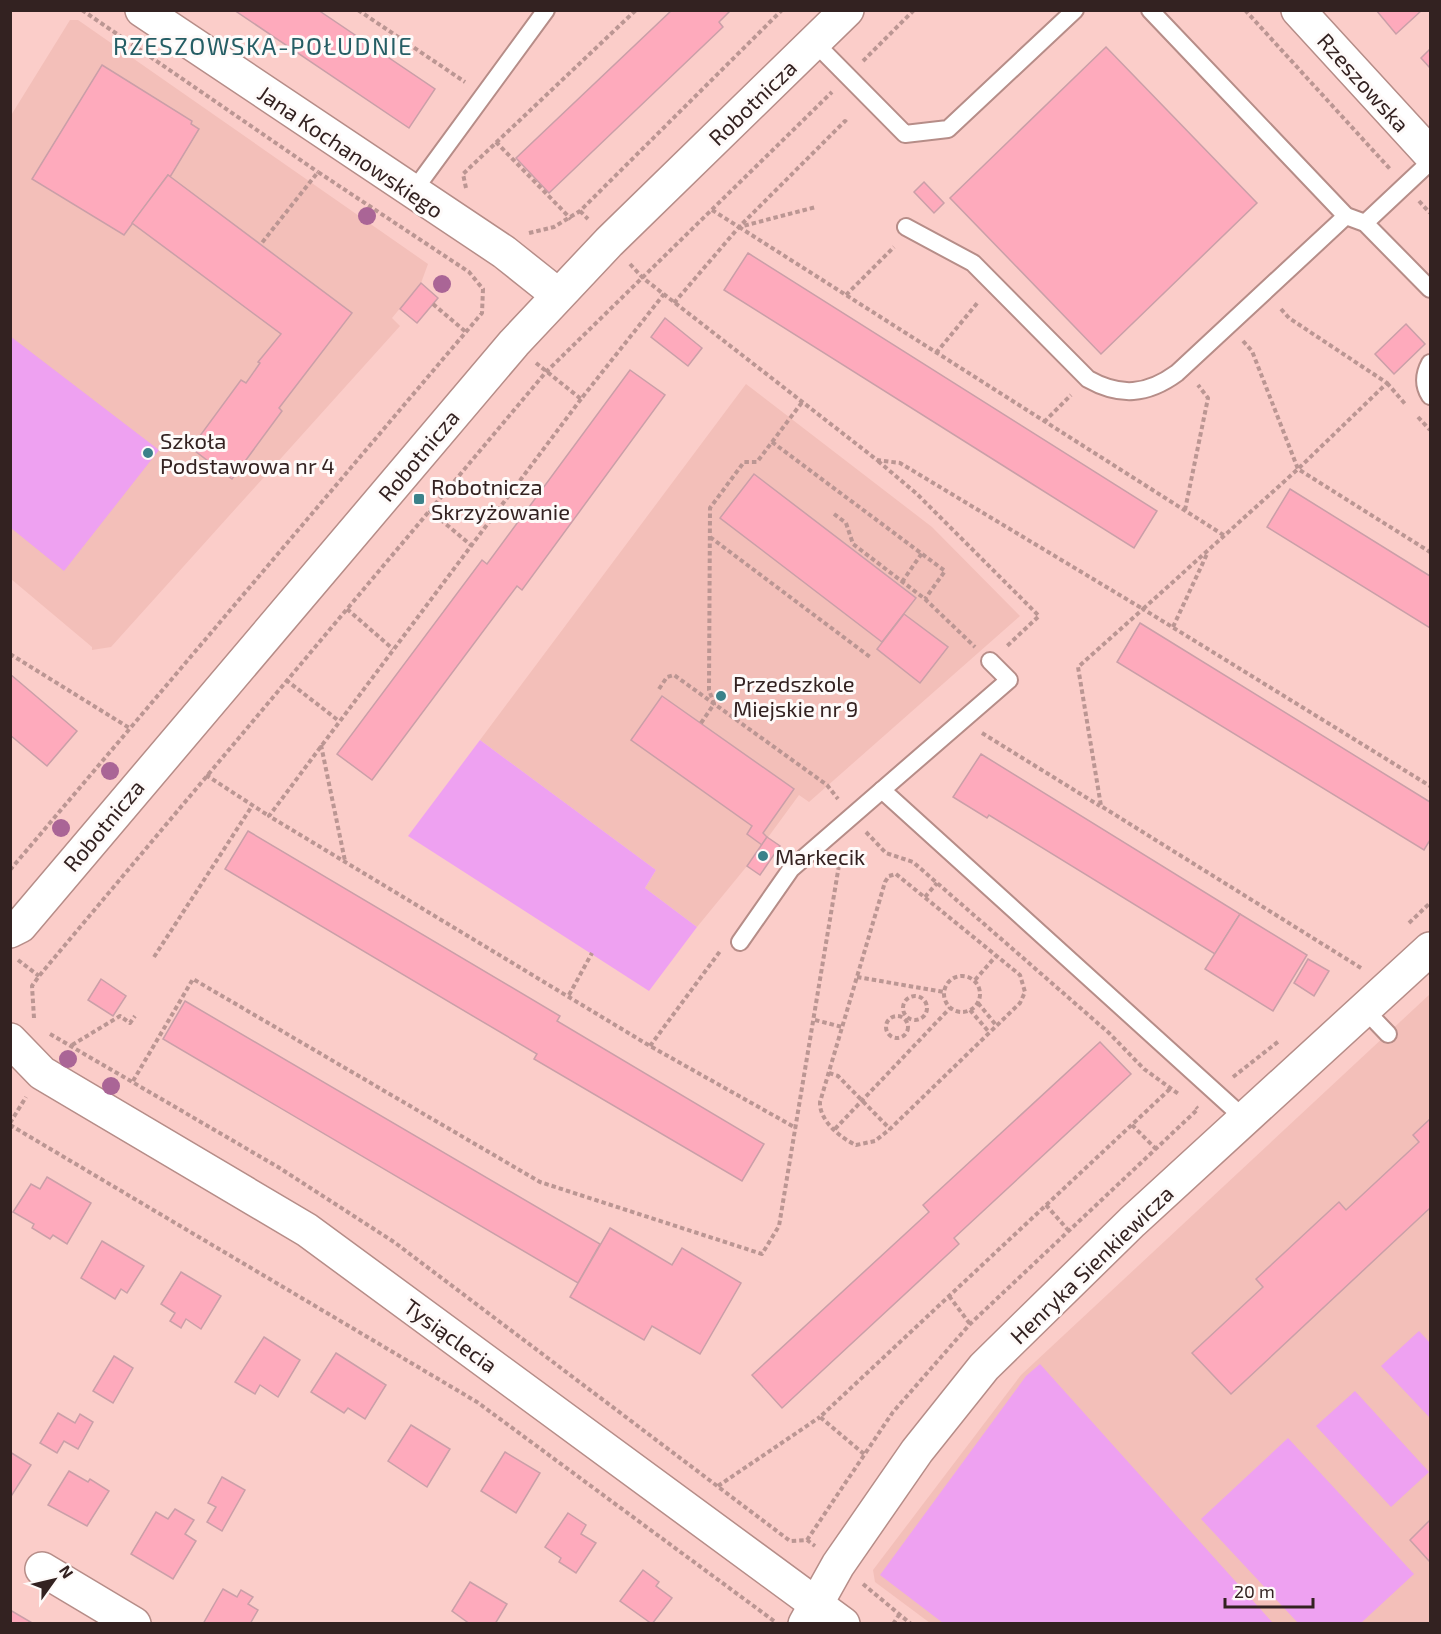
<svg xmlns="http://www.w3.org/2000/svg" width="1441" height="1634" viewBox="0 0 1441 1634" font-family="'Exo 2',sans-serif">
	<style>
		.built { fill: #f3bfb9 }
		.green { fill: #eea1f1 }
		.building { fill: #feaabc; stroke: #ca9fa8; stroke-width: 1.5 }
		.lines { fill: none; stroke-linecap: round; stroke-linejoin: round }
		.service-casing { stroke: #b68d88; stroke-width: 20 }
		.minor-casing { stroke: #b68d88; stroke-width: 36 }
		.tertiary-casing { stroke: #b68d88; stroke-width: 36 }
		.path { stroke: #bb9693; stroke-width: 4; stroke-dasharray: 4.5 3; stroke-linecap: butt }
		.service { stroke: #fff; stroke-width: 16 }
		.minor { stroke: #fff; stroke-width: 33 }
		.tertiary { stroke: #fff; stroke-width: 33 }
		.tree { fill: #aa6596 }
		.poi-dot { fill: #3b828a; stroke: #fefaf9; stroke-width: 2 }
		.labels { text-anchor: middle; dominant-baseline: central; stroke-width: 6; stroke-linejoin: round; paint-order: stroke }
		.street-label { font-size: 22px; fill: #332221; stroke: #fefaf9 }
		.poi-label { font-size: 22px; fill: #332221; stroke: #fefaf9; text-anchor: start }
		.neighbourhood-label { font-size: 24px; letter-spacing: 1.5px; fill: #255e65; stroke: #fefaf9 }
	</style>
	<rect width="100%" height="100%" fill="#fbcdc9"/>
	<!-- built -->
	<g class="built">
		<polygon points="70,20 78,20 428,264 421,283 392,318 400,326 111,647 92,650 92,647 11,579 10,117"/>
		<polygon points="746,384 932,527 1020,616 809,802 799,795 747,866 697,927 645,888 656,870 480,740"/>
		<polygon points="1430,994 1430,1623 930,1623 875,1582 873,1570 1021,1375"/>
	</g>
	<!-- green -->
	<g class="green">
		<polygon points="10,336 159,450 64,571 11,528"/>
		<polygon points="480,740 656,870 645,888 697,927 649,991 408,836"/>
		<polygon points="1419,1331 1430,1343 1430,1418 1381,1366"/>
		<polygon points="1040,1364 1273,1623 943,1623 880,1575 1026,1376"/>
		<polygon points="1355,1391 1429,1472 1391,1507 1316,1426"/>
		<polygon points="1288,1438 1414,1574 1361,1623 1298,1623 1201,1519"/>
	</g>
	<!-- building -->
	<g class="building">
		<polygon points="234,10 318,10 435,89 409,128"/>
		<polygon points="672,10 731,10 719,22 723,27 549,193 516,158"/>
		<polygon points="1376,10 1422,10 1396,34"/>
		<polygon points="1106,47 1257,203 1101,354 950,198"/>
		<polygon points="1430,49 1430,68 1421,58"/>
		<polygon points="102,65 192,121 191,124 199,129 170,177 168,175 124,235 32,179"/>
		<polygon points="168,175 352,313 279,408 282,411 232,479 191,448 241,380 246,383 260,363 258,362 281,334 132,223"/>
		<polygon points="924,182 944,203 934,213 914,192"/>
		<polygon points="748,253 1157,511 1134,548 724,290"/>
		<polygon points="421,283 438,298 417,323 400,309"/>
		<polygon points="665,318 702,348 688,366 651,337"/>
		<polygon points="1406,324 1425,344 1394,374 1375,354"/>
		<polygon points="630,370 665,395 522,590 517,586 372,780 337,754 482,560 487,564"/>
		<polygon points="754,474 916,598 882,642 720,518"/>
		<polygon points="1290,489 1430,576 1430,628 1267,527"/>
		<polygon points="904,614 948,647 920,683 877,649"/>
		<polygon points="1140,623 1430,802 1430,840 1424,850 1117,662"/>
		<polygon points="10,674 77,731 47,766 10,735"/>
		<polygon points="662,696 794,789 763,833 767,837 762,845 747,834 752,826 631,740"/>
		<polygon points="981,754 1240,914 1215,954 989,815 987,818 953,797"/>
		<polygon points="248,831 560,1016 557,1021 764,1144 742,1181 534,1059 537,1054 225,869"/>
		<polygon points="767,837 780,846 760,875 747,866"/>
		<polygon points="1240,914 1307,955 1273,1011 1205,969"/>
		<polygon points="1308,959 1329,971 1314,996 1294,983"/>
		<polygon points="101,979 126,996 113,1016 88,1000"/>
		<polygon points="185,1001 600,1244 578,1283 163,1039"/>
		<polygon points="1100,1042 1131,1074 954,1238 959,1244 782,1408 752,1375 929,1212 923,1205"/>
		<polygon points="1430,1119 1430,1208 1231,1394 1192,1353 1263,1287 1256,1279 1339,1202 1346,1210 1419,1142 1413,1135"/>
		<polygon points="47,1177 91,1203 67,1244 53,1235 50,1239 32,1228 34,1224 13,1212 31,1184 40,1189"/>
		<polygon points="610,1228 672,1265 682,1248 741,1283 700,1354 652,1326 644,1340 570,1297"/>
		<polygon points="102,1241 144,1266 127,1293 121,1289 115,1299 81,1278"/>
		<polygon points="181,1272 221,1296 201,1329 186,1319 181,1328 170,1321 175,1313 161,1304"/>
		<polygon points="264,1337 300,1360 278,1397 260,1385 255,1394 235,1382"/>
		<polygon points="336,1353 386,1385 365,1419 348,1408 344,1413 311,1392"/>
		<polygon points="114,1356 133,1368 113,1403 93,1391"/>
		<polygon points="58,1413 75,1423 80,1414 93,1422 78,1449 64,1441 57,1453 40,1443"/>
		<polygon points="411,1425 450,1449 427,1487 388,1461"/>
		<polygon points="10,1452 31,1465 10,1498"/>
		<polygon points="505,1452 540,1473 516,1513 481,1491"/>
		<polygon points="69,1471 88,1482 90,1479 109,1491 87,1526 48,1505"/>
		<polygon points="222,1477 245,1490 222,1531 207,1522 216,1507 208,1503"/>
		<polygon points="175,1509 194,1520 185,1534 196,1541 173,1579 131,1554 156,1512 168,1519"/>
		<polygon points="568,1513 586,1525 581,1534 596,1543 576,1573 559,1562 561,1558 545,1547"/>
		<polygon points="1430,1520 1430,1562 1410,1540"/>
		<polygon points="643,1570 659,1582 656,1586 672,1598 652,1624 620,1601"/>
		<polygon points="470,1582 507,1604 495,1624 470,1624 452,1611"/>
		<polygon points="223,1589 237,1597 241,1590 253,1597 248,1604 258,1610 250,1624 203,1624"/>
		<polygon points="10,1610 34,1624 10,1624"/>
	</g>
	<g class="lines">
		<!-- service casing -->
		<g class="service-casing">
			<g id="service">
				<polyline points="1150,10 1346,216 1365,223 1430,289"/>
				<polyline points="814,42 905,134 948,129 1075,10"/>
				<polyline points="412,193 546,10"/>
				<polyline points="1365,223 1430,162"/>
				<path d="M906,227L973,263L1088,379C1120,397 1147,395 1177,373L1346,216"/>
				<path d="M1430,363C1424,374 1423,385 1430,396"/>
				<polyline points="990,661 1009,680 882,790 1245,1119"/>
				<polyline points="740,942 791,869 882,790"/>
				<polyline points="1365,1010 1388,1034"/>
			</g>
		</g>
		<!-- minor casing -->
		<g class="minor-casing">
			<g id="minor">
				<polyline points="142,10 504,252 558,295"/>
				<polyline points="42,1569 134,1624"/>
				<polyline points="805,1624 838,1565 917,1451 984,1367 1132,1222 1430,949"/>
			</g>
		</g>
		<!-- tertiary casing -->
		<g class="tertiary-casing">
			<g id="tertiary">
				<polyline points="1298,10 1430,154"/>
				<polyline points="10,931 20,926 514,343 609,242 847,10"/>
				<polyline points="10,1040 42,1073 307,1230 843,1624"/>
			</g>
		</g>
		<!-- path -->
		<g class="path">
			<polyline points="82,10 318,172"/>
			<polyline points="358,10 465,82"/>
			<polyline points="1245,10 1390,169"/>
			<polyline points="863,61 914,10"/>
			<polyline points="496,142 571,219"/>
			<polyline points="466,188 463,174 636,10"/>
			<polyline points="1419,201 1430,213"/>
			<polyline points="712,210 739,227 816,207"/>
			<polyline points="580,211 588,219"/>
			<polyline points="739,227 1225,536"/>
			<polyline points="529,233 554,227 580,211 782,10"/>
			<polyline points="630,264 643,278 877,460 900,463 1143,609 1298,469 1387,383 1289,318 1281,309"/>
			<polyline points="846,295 894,247"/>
			<polyline points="674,303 739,227 845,121 848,124"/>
			<polyline points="433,304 466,332"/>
			<polyline points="1243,341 1252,351 1298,469 1430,552"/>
			<polyline points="936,353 979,301"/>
			<polyline points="536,363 581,399 664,294"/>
			<polyline points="1387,383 1406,405"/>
			<polyline points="581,399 269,816 650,1046 796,1128"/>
			<polyline points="1418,417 1430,430"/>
			<polyline points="1044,422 1071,395"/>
			<polyline points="772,442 945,571 925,599"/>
			<polyline points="878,461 917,494 1039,616 1007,646"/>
			<polyline points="429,510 472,546"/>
			<polyline points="1185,510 1208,398 1198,385"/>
			<polyline points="834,514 846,523 853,544 925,599 975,647"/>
			<polyline points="710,537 870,657"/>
			<polyline points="902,582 922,553"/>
			<polyline points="347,609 393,649"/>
			<polyline points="1173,627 1207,554"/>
			<polyline points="10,654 131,729"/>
			<polyline points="286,680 339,721"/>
			<polyline points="659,689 667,677 674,675 827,785 838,799"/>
			<polyline points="701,723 714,704 709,690 710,508 744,462 757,462 803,401"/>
			<polyline points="982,733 1100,806"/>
			<polyline points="321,745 345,861"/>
			<polyline points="206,775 269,816"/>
			<polyline points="866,832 886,853 913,862 1109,1033 1144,1069 1180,1095"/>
			<polyline points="10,870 482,313 483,289 469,272 318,172 261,244"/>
			<path d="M896,874L1020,975L1025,992L1020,1003L890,1129L875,1141L856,1145C840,1138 819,1120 820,1102L885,882L889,876Z"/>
			<polyline points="925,897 937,883"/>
			<polyline points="1409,923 1430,903"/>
			<polyline points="154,957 252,806"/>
			<polyline points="18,960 39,976"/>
			<polyline points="1361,968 1101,806 1078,667 1143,609 1430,786"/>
			<circle cx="962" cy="994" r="18"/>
			<polyline points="857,977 944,992"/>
			<polyline points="975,980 996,956"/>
			<polyline points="569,995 592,953"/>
			<circle cx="915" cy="1008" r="12"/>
			<polyline points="978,1003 996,1025"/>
			<polyline points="970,1010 989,1032"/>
			<circle cx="897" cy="1027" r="11"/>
			<polyline points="34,1018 32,986 39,976 546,372 832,92"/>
			<polyline points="815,1020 842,1027"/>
			<polyline points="50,1034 278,1167 394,1242 790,1541 807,1540 815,1546"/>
			<polyline points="72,1045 120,1016 130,1023 135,1016"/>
			<polyline points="650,1046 721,950"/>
			<polyline points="829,1073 838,1076 890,1129"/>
			<polyline points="1233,1077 1279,1041"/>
			<polyline points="133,1081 193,979 540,1182 762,1254 779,1226 840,859"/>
			<polyline points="10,1123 26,1097"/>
			<polyline points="10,1125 477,1402 774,1621"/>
			<polyline points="1132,1125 1156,1149"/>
			<polyline points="835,1129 950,1008"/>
			<polyline points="1046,1205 1068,1230"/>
			<polyline points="949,1296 970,1324"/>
			<polyline points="864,1454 820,1417 1171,1088"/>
			<polyline points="718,1486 820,1417"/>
			<polyline points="807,1540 893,1412 970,1324 1198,1109 1196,1107"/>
			<polyline points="863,1584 911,1624"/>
			<polyline points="893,1624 899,1615"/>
		</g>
		<!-- service -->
		<use href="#service" class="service"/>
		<!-- minor -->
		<use href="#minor" class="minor"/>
		<!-- tertiary -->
		<use href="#tertiary" class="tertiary"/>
	</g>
	<!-- trees -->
	<g class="tree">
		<circle cx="367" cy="216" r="9"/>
		<circle cx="442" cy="284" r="9"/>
		<circle cx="110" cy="771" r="9"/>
		<circle cx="61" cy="828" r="9"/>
		<circle cx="68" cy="1059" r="9"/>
		<circle cx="111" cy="1086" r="9"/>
	</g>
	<!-- markers -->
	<g class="poi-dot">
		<circle cx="148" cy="453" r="6"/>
		<rect x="413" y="493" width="12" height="12" rx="3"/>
		<circle cx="721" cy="696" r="6"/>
		<circle cx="763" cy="856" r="6"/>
	</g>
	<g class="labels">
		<!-- street labels -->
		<g class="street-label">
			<text transform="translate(1364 82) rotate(48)">Rzeszowska</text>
			<text transform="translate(752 102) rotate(-44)">Robotnicza</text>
			<text transform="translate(351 151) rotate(34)">Jana Kochanowskiego</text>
			<text transform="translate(418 455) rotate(-50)">Robotnicza</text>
			<text transform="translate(103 825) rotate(-50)">Robotnicza</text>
			<text transform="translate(1091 1264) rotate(-44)">Henryka Sienkiewicza</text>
			<text transform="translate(451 1335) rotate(36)">Tysiąclecia</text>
		</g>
		<!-- poi labels -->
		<g class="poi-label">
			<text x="160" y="440">Szkoła<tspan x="160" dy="25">Podstawowa nr 4</tspan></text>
			<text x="431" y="486">Robotnicza<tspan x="431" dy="25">Skrzyżowanie</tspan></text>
			<text x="733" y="683">Przedszkole<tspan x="733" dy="25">Miejskie nr 9</tspan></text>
			<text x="775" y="856">Markecik</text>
		</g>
		<!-- neighbourhood labels -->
		<g class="neighbourhood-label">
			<text x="263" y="45">RZESZOWSKA-POŁUDNIE</text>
		</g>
	</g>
	<!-- border -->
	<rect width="1441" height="1634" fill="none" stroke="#332221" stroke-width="24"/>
	<!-- north arrow -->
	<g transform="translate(54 1580) rotate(56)" stroke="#fefaf9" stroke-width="4.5" paint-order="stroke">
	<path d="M0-4.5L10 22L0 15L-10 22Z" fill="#332221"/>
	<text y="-9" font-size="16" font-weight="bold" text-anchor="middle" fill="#332221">N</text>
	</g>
	<!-- scale -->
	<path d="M1225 1598v9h88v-9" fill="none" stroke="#332221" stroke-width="3"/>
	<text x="1234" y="1598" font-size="18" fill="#332221" stroke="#fefaf9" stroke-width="4.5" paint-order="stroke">20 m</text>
</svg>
